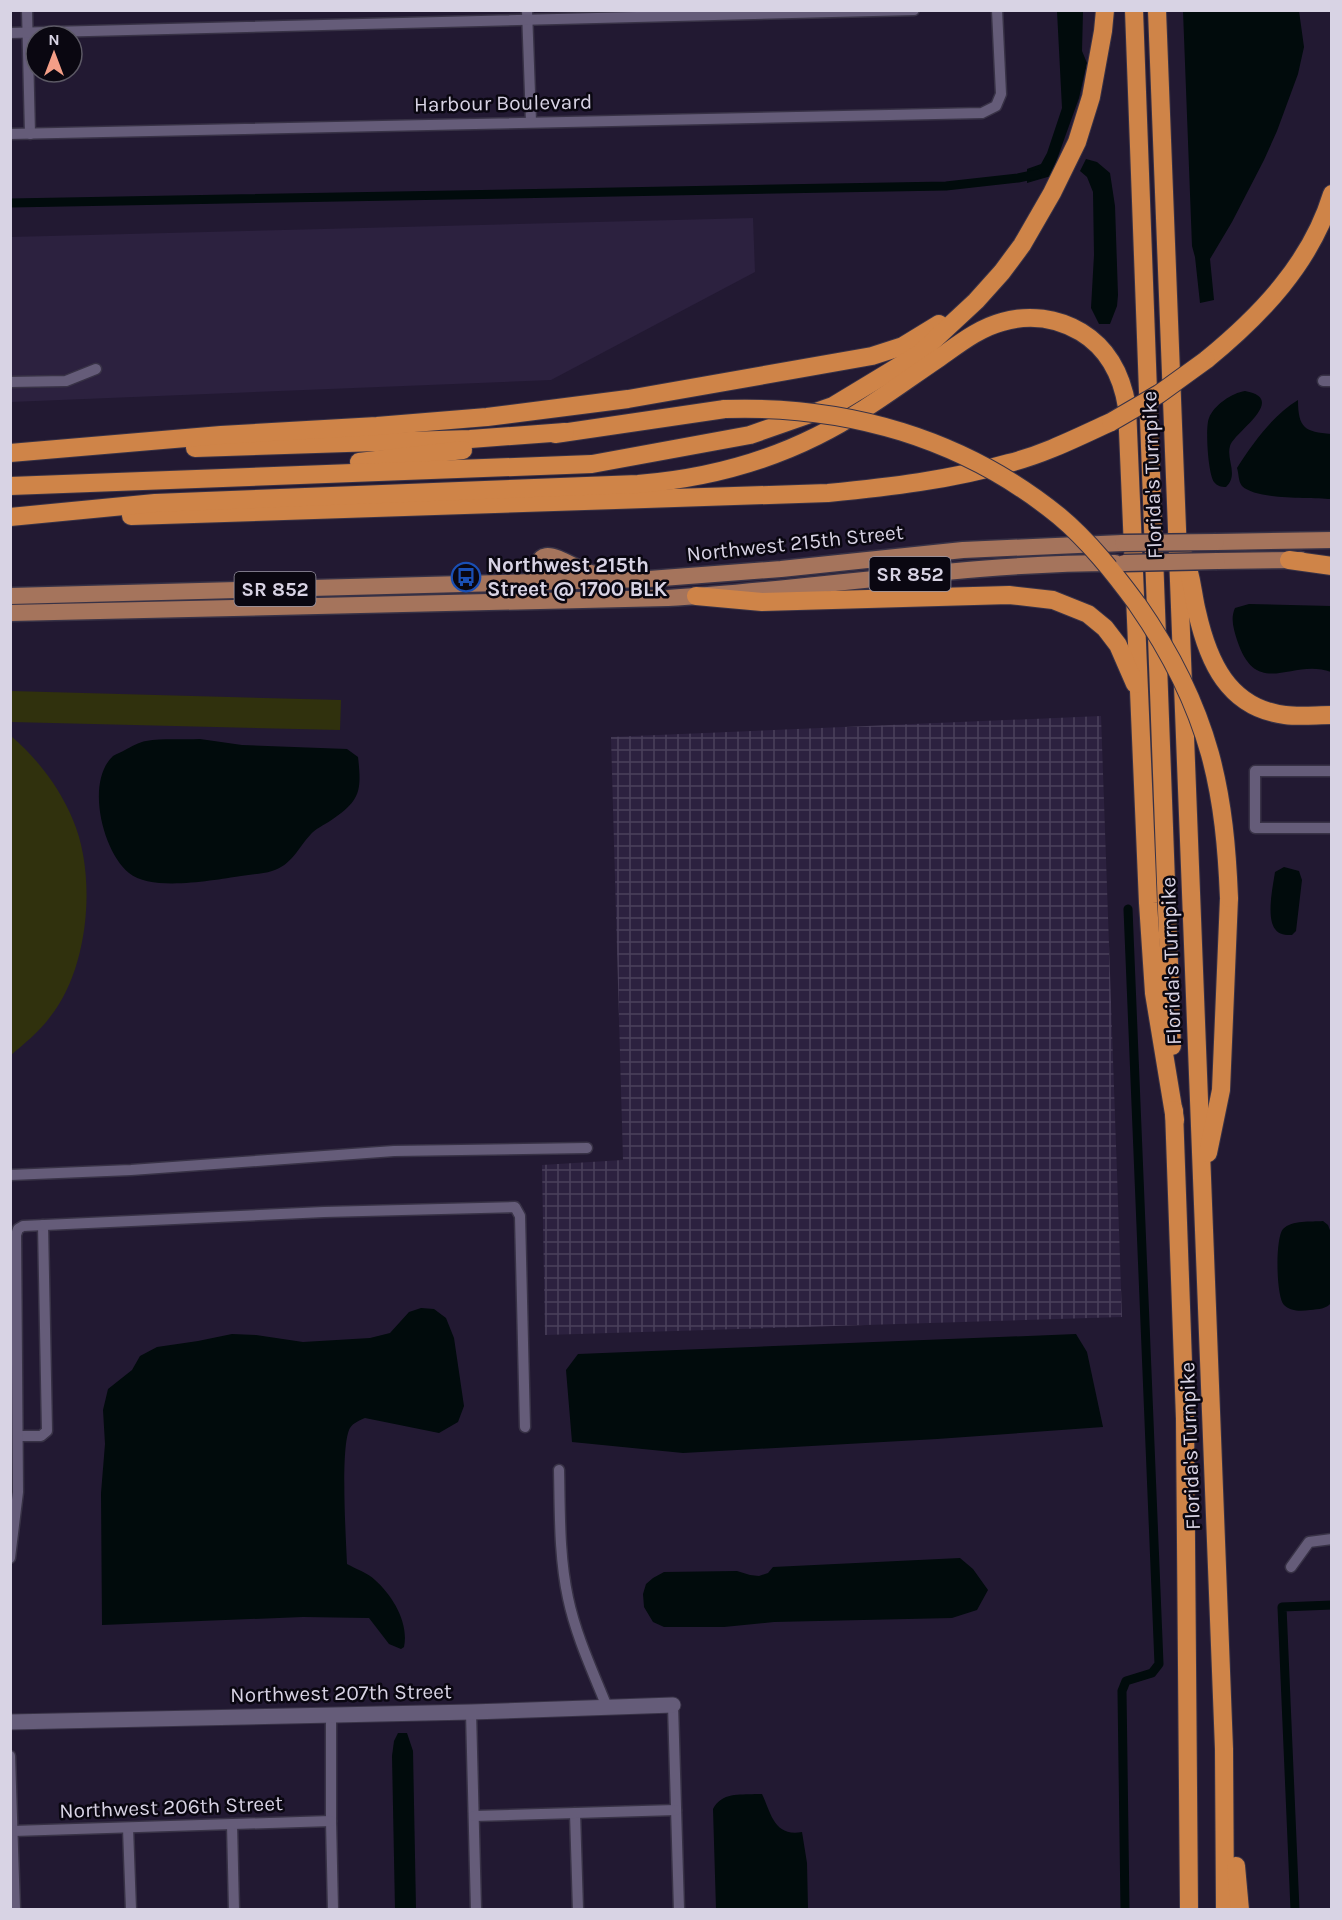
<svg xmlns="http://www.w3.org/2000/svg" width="1342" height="1920" viewBox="0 0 1342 1920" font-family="Karla,sans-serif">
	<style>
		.built { fill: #2c213f }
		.industrial { fill: url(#industrial-grid) }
		.grass { fill: #30310d }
		.water { fill: #010b0c }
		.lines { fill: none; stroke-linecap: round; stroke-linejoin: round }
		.canal { stroke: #010b0c; stroke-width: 9 }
		.street-casing { stroke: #383246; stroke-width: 13 }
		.secondary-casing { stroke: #383246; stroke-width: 17 }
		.primary-casing { stroke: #383246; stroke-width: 19 }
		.highway-casing { stroke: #383246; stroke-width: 20 }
		.street { stroke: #655c79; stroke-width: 10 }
		.secondary { stroke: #655c79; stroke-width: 15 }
		.primary { stroke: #a5745c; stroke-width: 16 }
		.highway { stroke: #cf8448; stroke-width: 18 }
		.primary-bridge-casing { stroke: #383246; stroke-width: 19; stroke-linecap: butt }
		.highway-bridge-casing { stroke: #383246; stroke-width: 20; stroke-linecap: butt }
		.primary-bridge { stroke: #a5745c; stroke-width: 16 }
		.highway-bridge { stroke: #cf8448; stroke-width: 18 }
		.labels { text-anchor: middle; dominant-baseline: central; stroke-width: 5; stroke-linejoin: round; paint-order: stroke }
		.shield { fill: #0a0711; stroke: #9a96a5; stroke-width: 1.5 }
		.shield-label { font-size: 20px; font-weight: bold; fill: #d8d3e4 }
		.street-label { font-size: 21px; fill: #d8d3e4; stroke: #0a0711 }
		.poi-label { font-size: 21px; font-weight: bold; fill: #d8d3e4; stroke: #0a0711; text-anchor: start }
	</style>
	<defs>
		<pattern id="industrial-grid" width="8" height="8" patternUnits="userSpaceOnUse" patternTransform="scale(1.5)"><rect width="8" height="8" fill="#2c213f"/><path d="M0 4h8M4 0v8" fill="none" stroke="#4a405b"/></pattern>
	</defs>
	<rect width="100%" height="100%" fill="#221932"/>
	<!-- built -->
	<polygon class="built" points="753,218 755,272 551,380 11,402 10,237"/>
	<!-- industrial -->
	<polygon class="industrial" points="1101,716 1122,1317 545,1335 542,1165 623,1160 611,737"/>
	<!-- grass -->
	<g class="grass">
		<polygon points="11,691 341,700 340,730 11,722"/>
		<path d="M11,736C37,758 60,788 73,820C97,876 89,969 50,1017C40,1031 24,1044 11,1055Z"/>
	</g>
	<!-- water -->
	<g class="water">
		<polygon points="1057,11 1083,11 1082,51 1087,63 1079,98 1051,176 1027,183 1027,169 1041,164 1047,153 1062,108"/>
		<polygon points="1183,11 1299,11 1304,47 1298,74 1277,131 1264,160 1232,222 1210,259 1214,300 1200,303 1195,257 1192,246"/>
		<polygon points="1086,159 1097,162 1110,173 1115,206 1118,295 1117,306 1110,324 1099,324 1091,308 1094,255 1093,192 1087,177 1080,171"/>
		<path d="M1245,391C1289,399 1234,432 1230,446C1226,460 1239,475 1226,487C1221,487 1217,486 1214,482C1208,474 1205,427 1209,418C1214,405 1232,393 1245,391Z"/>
		<path d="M1298,400C1298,428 1305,432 1331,434V499C1310,497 1256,500 1242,486C1238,481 1239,474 1237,468C1253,443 1272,416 1298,400Z"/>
		<path d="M1249,604L1331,606V672C1292,657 1257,701 1237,640C1234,630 1230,619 1235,608Z"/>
		<path d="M200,739L242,745L347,749L358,757C362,792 360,801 330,821C324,825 315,829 311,834C298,848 292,865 272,871C263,874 251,874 241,876C213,880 152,892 129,873C103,852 85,782 113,756C116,754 122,752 125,750C131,747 139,742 146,741C163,738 183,740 200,739Z"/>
		<path d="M1284,867L1299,871L1302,880L1296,931L1292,935C1286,935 1279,935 1275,929C1266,917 1273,886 1275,872Z"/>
		<path d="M1323,1221L1328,1225L1331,1233V1303C1326,1309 1319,1309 1310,1310C1302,1311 1291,1312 1284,1305C1276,1297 1275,1238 1283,1229C1292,1220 1311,1222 1323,1221Z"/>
		<path d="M421,1308L434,1309L446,1318L454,1338L464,1406L458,1422L439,1433L365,1418C360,1420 353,1423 350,1428C340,1445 346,1539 347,1564C356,1569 368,1573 375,1580C393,1596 409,1623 404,1647L401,1649L389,1644L369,1618L303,1617L102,1625L101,1493L105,1444L103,1410L108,1389L132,1370L140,1356L157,1347L198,1341L232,1334L256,1335L303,1342L370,1338L390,1333L409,1312Z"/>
		<polygon points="1076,1334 1087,1352 1103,1427 937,1439 683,1453 572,1442 566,1370 578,1354"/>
		<polygon points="960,1558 973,1569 988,1590 977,1610 952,1618 774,1622 724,1627 664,1627 653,1622 644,1607 643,1594 646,1584 653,1578 664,1572 737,1571 750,1575 759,1576 768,1573 773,1567"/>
		<polygon points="398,1733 407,1733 413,1751 416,1909 395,1909 392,1756 394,1741"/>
		<path d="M755,1794H762C771,1813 774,1837 802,1832L807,1863L808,1909H716L713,1809C722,1792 739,1795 755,1794Z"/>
	</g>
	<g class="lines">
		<!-- canal -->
		<g class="canal">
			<polyline points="10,203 946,186 1018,178 1037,174"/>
			<polyline points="1125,1910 1122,1691 1126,1681 1152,1673 1159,1664 1128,909"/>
			<polyline points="1295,1910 1282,1607 1332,1605"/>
		</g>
		<!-- street casing -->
		<g class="street-casing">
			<g id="street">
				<polyline points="27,10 30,134"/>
				<polyline points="527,10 531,122"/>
				<polyline points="10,33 914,10"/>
				<polyline points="10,134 982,113 996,106 1001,94 997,10"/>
				<polyline points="1323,381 1332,381"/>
				<polyline points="10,382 66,381 96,369"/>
				<polyline points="1332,771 1255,771 1255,828 1332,828"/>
				<polyline points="10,1175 131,1170 394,1151 587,1148"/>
				<polyline points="18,1436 41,1436 47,1431 43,1225"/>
				<path d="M559,1470C560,1513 559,1556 568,1598C576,1636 593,1672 607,1707"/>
				<polyline points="10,1558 18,1492 16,1235 18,1229 23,1226 324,1212 515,1207 520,1216 525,1427"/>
				<polyline points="1291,1567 1309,1542 1332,1539"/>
				<polyline points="673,1705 679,1910"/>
				<polyline points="471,1712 476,1910"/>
				<polyline points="331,1714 331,1821 333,1910"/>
				<polyline points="10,1756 15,1910"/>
				<polyline points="575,1813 578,1910"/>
				<polyline points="474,1816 676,1810"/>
				<polyline points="232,1824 234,1910"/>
				<polyline points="128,1828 131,1910"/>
				<polyline points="13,1831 331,1821"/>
			</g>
		</g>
		<!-- secondary casing -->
		<g class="secondary-casing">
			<polyline id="secondary" points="10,1722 471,1712 673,1705"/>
		</g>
		<!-- primary casing -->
		<g class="primary-casing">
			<g id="primary">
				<polyline points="1216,542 1332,540"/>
				<polyline points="1217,561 1301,560"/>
				<path d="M539,583C532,540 559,559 580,569C588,573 596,574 603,576"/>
				<polyline points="10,596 649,579 781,569 963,550 1123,543"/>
				<path d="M10,613L668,598C817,589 965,563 1115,563"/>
			</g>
		</g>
		<!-- highway casing -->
		<g class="highway-casing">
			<g id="highway">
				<polyline points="1134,10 1172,1046"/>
				<polyline points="1157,10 1224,1749 1225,1910"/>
				<path d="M1206,360C1261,315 1311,263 1332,194"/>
				<polyline points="555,434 725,409"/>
				<polyline points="195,448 470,439 565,432"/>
				<polyline points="10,453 221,435 377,426 487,417 628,399 872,356 903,346 939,324"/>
				<polyline points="359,462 463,450"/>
				<polyline points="10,486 592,464 750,435 833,406 919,354 976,301 1002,272 1022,245 1052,193 1077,142 1091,97 1103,31 1105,10"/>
				<path d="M131,516L828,493C889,487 950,480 1009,463C1045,454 1078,437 1111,422"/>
				<path d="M10,517L155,503L638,484C700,479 761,464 817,436C860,415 899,385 939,358C959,344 979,328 1002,322C1029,314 1057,318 1081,332C1109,349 1122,376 1127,407L1148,903L1154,993L1175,1120"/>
				<path d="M1183,554C1192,573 1192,592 1197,612C1208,661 1228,708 1285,715C1301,717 1316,715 1332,715"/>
				<polyline points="1289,560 1332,566"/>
				<polyline points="696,596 762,602 1009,595 1053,600 1088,614 1105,628 1118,645 1135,684"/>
				<polyline points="1174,1110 1185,1419 1189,1910"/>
				<polyline points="1208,1153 1221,1090 1229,898"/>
				<polyline points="1236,1866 1240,1910"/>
			</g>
		</g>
		<!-- street -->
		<use href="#street" class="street"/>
		<!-- secondary -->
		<use href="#secondary" class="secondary"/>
		<!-- primary -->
		<use href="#primary" class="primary"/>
		<!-- highway -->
		<use href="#highway" class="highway"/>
		<!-- primary-bridge casing -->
		<g class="primary-bridge-casing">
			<g id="primary-bridge">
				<polyline points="1123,543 1216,542"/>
				<polyline points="1124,563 1217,561"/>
			</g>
		</g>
		<!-- highway-bridge casing -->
		<g class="highway-bridge-casing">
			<g id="highway-bridge">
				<path d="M725,409C847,405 963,438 1059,516C1089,541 1114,573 1137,604C1169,650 1195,700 1210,754C1223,802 1227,849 1229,898"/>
				<polyline points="1111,422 1159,394 1206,360"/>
			</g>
		</g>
		<!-- primary-bridge -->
		<use href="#primary-bridge" class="primary-bridge"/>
		<!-- highway-bridge -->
		<use href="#highway-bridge" class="highway-bridge"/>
	</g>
	<!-- icons -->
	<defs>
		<g id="bus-ring" transform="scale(1.5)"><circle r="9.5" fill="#0a0711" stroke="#1a4fb4" stroke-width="1.5"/><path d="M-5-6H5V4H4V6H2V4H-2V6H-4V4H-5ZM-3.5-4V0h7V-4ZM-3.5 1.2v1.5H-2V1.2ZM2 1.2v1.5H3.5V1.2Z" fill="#1a4fb4"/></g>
	</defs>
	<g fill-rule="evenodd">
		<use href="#bus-ring" x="466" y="577"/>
	</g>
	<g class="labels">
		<!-- shield labels -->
		<g class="shield">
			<rect x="869.5" y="557" width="81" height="34" rx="4.5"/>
			<rect x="234.5" y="572" width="81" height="34" rx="4.5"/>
		</g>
		<g class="shield-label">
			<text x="910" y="574">SR 852</text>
			<text x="275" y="589">SR 852</text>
		</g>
		<!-- street labels -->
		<g class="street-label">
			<text transform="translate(503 103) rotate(-1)">Harbour Boulevard</text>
			<text transform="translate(1152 475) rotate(-92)">Florida's Turnpike</text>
			<text transform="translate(795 543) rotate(-6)">Northwest 215th Street</text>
			<text transform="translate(1171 961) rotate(-92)">Florida's Turnpike</text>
			<text transform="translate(1190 1446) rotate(-92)">Florida's Turnpike</text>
			<text transform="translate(341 1693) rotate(-1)">Northwest 207th Street</text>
			<text transform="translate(171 1807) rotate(-2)">Northwest 206th Street</text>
		</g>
		<!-- poi labels -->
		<g class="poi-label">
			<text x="487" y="565">Northwest 215th<tspan x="487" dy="24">Street @ 1700 BLK</tspan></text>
		</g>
	</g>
	<!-- border -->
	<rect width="1342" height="1920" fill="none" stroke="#d8d3e4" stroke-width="24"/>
	<!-- north arrow -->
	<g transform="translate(54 54)"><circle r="28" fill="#0a0711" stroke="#5c5965" stroke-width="1.5"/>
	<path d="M0-4.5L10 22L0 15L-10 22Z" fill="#f49e87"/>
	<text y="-9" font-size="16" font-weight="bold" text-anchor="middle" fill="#d8d3e4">N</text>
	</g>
</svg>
